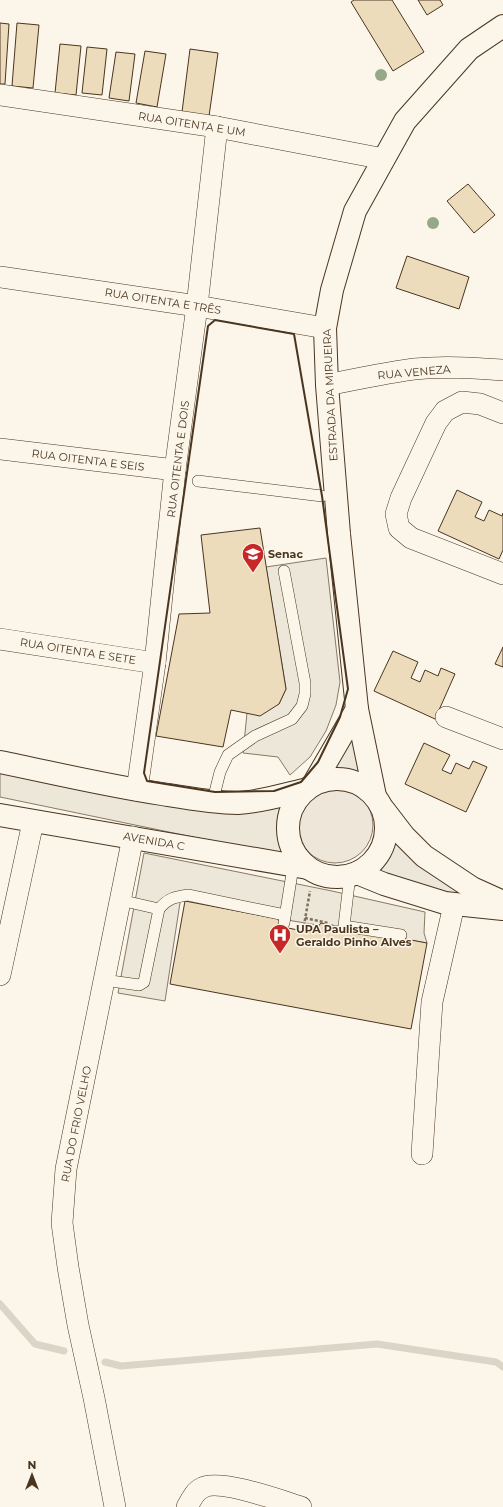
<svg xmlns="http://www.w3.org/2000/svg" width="503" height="1507" viewBox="0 0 503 1507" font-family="Montserrat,sans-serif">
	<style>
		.green { fill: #ede6d9; stroke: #887966 }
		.parking { fill: #ede7d9; stroke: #887966 }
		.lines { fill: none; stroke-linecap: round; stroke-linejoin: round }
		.stream { stroke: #dcd4c6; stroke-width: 7 }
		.building { fill: #ecdcbc; stroke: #4a3520 }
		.service-casing { stroke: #4a3520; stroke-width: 12 }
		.minor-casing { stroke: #4a3520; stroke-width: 22 }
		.secondary-casing { stroke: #4a3520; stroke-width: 24 }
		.primary-casing { stroke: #4a3520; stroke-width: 24 }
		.path { stroke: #7f6f5c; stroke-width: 2.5; stroke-dasharray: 3 2; stroke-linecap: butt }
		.service { stroke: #fbf6e9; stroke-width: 11 }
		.minor { stroke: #fbf6e9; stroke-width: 21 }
		.secondary { stroke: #fbf6e9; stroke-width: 22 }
		.primary { stroke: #fbf6e9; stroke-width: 22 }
		.wall { stroke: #4a3520; stroke-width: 2 }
		.tree { fill: #96a887 }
		.labels { text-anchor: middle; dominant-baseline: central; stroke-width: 3; stroke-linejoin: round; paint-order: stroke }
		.street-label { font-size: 11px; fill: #4a3520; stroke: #fbf6e9 }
		.poi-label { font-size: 11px; font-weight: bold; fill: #4a3520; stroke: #fbf6e9; text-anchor: start }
	</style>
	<rect width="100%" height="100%" fill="#fbf6e9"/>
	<!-- green -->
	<circle class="green" cx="335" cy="825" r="38"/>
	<!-- parking -->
	<g class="parking">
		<polygon points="326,558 340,682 336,705 326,731 310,757 290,775 278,757 243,753 247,713 279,704 286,689 266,567"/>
		<polygon points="356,718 363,781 348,775 334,774 323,775"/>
		<polygon points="0,770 285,805 279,816 279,828 281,841 289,855 275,854 0,797"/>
		<polygon points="390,833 484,901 375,875 387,853 389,844"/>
		<polygon points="144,853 332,891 425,912 424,933 427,943 293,921 181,896 165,1001 118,993"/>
	</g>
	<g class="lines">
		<!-- stream -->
		<g class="stream">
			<polyline points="0,1304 35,1344 64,1351"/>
			<polyline points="105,1362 121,1366 377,1344 496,1362 503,1367"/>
		</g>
	</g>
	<!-- building -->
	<g class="building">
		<polygon points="354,0 392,0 424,52 393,71 351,2"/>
		<polygon points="418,0 440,0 443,5 427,15"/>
		<polygon points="0,23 9,24 5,84 0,84"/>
		<polygon points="17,23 39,25 33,88 12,86"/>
		<polygon points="60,44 81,46 76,95 55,93"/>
		<polygon points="87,47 107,49 102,95 82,93"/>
		<polygon points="190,49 218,53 209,116 182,112"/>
		<polygon points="145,51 166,54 157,107 136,103"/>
		<polygon points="116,52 135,54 129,101 109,98"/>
		<polygon points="468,184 495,215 474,233 447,201"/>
		<polygon points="407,256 469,277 459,309 396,288"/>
		<polygon points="457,490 482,502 475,517 484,521 489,510 502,516 503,513 503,550 499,559 438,531"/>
		<polygon points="260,528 286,689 279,704 260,716 231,710 223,747 156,736 179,614 210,613 201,535"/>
		<polygon points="503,647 503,667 495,664"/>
		<polygon points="393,651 418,662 411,678 420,682 425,670 438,676 441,668 455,674 435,719 374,691"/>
		<polygon points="424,743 450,755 442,770 451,774 456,763 469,769 473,761 487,767 466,812 405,784"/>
		<polygon points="185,901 279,919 278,926 313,933 321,923 427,943 411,1029 170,984"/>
	</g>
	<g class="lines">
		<!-- service casing -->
		<g class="service-casing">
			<g id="service">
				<polyline points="198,481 322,496"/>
				<polyline points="215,792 220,772 228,755 255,736 292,719 302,706 305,694 305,683 284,571"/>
				<polyline points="350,875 344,926 401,935"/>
				<polyline points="120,900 159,909"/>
				<polyline points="284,923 293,867"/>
				<path d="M104,980L139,985L144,982L159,909C168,898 175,897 188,895L285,915"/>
			</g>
		</g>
		<!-- minor casing -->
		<g class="minor-casing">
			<g id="minor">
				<polyline points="0,95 217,127 384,159"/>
				<polyline points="0,277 197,306 325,328"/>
				<path d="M327,385C356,379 385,373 414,369C444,366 474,368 503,370"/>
				<polyline points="503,413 480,404 462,402 445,411 436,423 401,498 396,514 399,528 411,538 503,574"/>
				<polyline points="0,449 175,470"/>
				<polyline points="0,639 155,663"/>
				<polyline points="446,717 503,739"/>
				<polyline points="137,790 155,663 175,470 197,306 217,127"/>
				<polyline points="0,975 33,822"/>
				<polyline points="422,1154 432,1002 454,905"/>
				<polyline points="115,1507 94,1398 78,1325 68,1267 62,1223 66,1169 133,837"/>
				<path d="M187,1507C191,1500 195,1491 202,1488C218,1478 282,1501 301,1507"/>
			</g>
		</g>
		<!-- secondary casing -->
		<g class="secondary-casing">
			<g id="secondary">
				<polyline points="314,783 357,709"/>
				<polyline points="375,796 357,709 339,534 327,385 325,328 332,290 355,211 405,121 469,49 503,26"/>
			</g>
		</g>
		<!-- primary casing -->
		<g class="primary-casing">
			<g id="primary">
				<path d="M0,762C54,773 108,786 162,794C186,798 213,803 238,803C260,802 282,795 304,790"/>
				<circle cx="337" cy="828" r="49"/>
				<polyline points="384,810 404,836 424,856 472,888 503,902"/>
				<polyline points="0,815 308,868"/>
				<polyline points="357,873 384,884 445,903 503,909"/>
			</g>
		</g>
		<!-- path -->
		<g class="path">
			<polyline points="305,918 328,923"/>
			<polyline points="303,931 310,891"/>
		</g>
		<!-- service -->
		<use href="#service" class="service"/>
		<!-- minor -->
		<use href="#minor" class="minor"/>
		<!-- secondary -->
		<use href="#secondary" class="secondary"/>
		<!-- primary -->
		<use href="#primary" class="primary"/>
		<!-- wall -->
		<polygon class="wall" points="215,320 294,334 322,496 348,689 340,717 318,762 301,782 274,791 215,792 147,781 144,773 208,326"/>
	</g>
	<!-- trees -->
	<g class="tree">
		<circle cx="381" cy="75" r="6"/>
		<circle cx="433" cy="223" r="6"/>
	</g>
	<!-- icons -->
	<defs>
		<g id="school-pin" transform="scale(1.15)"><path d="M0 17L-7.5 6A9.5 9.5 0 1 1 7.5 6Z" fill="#c62828" stroke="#fbf6e9"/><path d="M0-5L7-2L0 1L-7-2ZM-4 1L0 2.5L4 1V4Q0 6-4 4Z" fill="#fff"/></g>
		<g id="hospital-pin" transform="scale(1.15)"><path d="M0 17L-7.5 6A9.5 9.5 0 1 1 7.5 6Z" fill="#c62828" stroke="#fbf6e9"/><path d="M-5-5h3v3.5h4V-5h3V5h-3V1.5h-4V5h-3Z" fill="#fff"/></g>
	</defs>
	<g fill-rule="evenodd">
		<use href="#school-pin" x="253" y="554"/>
		<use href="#hospital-pin" x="280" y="935"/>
	</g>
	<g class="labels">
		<!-- street labels -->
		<g class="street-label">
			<text transform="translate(192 124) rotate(9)">RUA OITENTA E UM</text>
			<text transform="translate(163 301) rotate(9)">RUA OITENTA E TRÊS</text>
			<text transform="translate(414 372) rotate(-5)">RUA VENEZA</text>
			<text transform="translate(330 395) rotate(-93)">ESTRADA DA MIRUEIRA</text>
			<text transform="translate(178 459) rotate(-83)">RUA OITENTA E DOIS</text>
			<text transform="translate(88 460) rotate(7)">RUA OITENTA E SEIS</text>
			<text transform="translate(78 651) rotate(9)">RUA OITENTA E SETE</text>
			<text transform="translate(154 841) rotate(10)">AVENIDA C</text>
			<text transform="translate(76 1124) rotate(-79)">RUA DO FRIO VELHO</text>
		</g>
		<!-- poi labels -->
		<g class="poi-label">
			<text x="268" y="554">Senac</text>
			<text x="296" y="929">UPA Paulista –<tspan x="296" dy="13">Geraldo Pinho Alves</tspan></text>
		</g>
	</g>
	<!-- north arrow -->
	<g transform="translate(32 1475)" stroke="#fbf6e9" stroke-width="3" paint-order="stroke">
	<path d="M0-3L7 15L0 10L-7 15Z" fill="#4a3520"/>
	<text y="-6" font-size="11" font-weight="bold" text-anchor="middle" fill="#4a3520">N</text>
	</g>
</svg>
